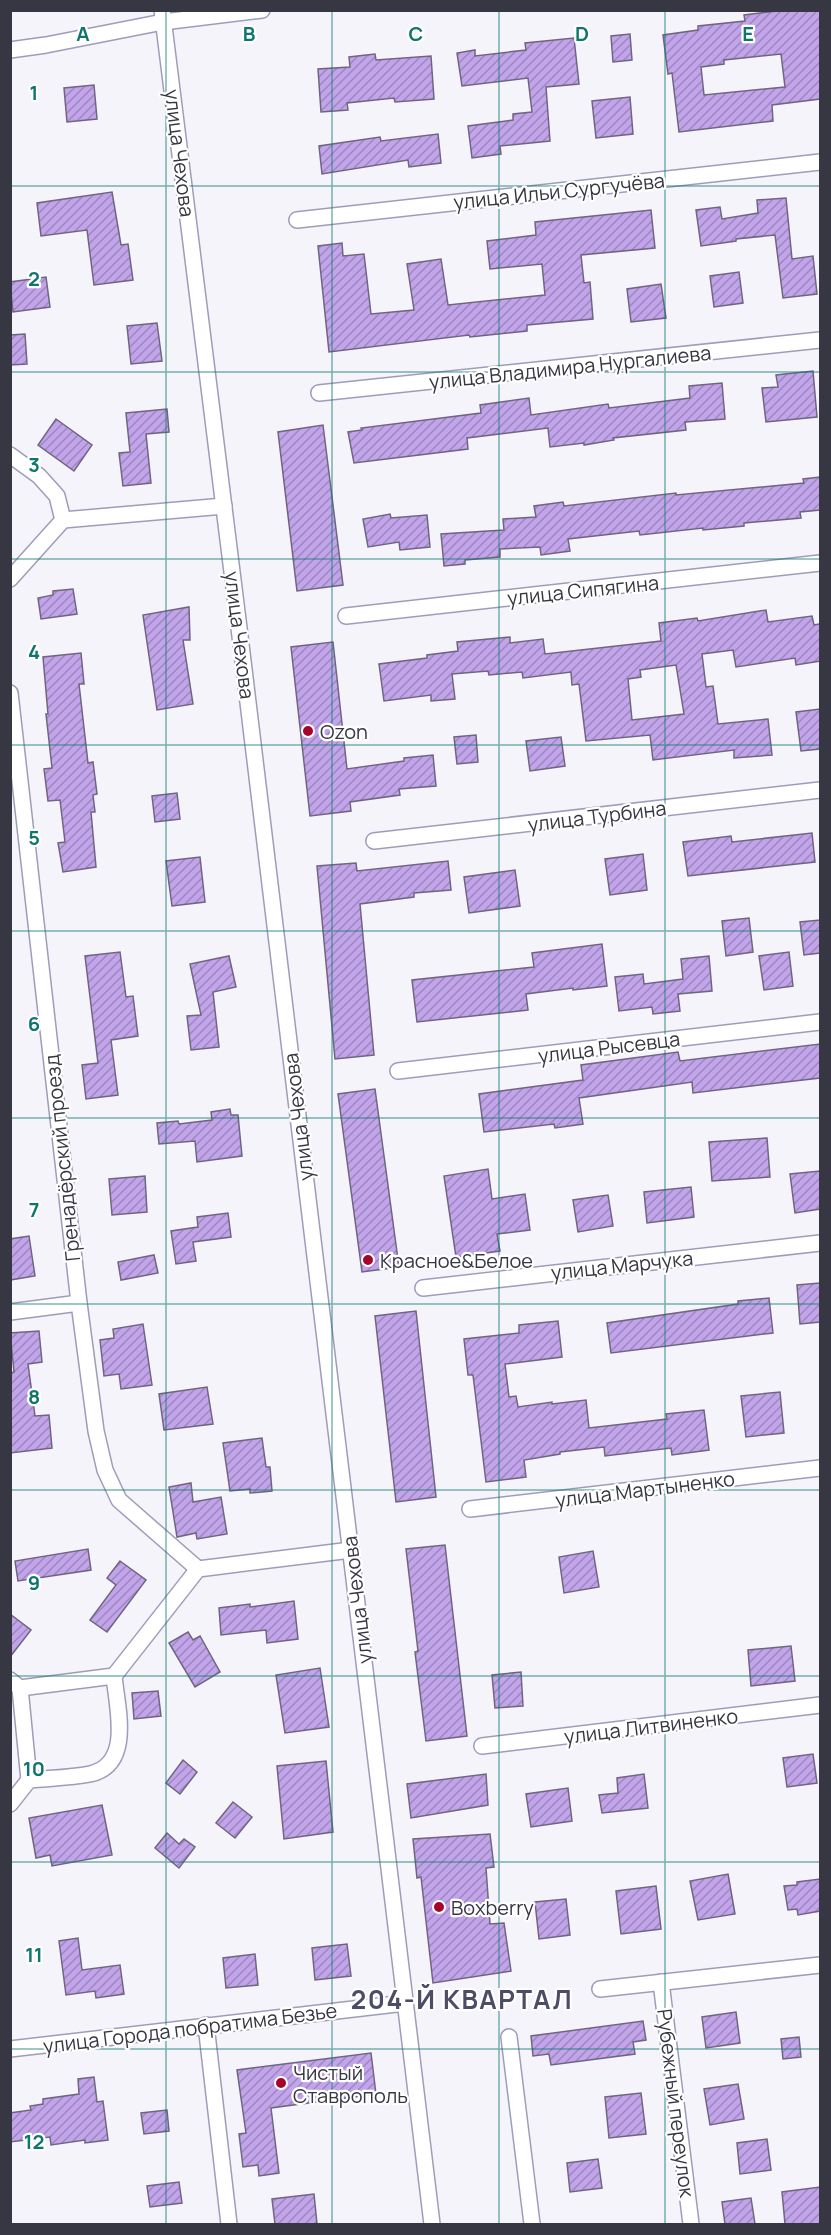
<svg xmlns="http://www.w3.org/2000/svg" width="831" height="2235" viewBox="0 0 831 2235" font-family="Manrope,sans-serif">
	<style>
		.building { fill: url(#building-hatch); stroke: #706580; stroke-width: 1.5; fill-rule: evenodd }
		.lines { fill: none; stroke-linecap: round; stroke-linejoin: round }
		.street-casing { stroke: #9d9dbb; stroke-width: 18 }
		.street { stroke: #fff; stroke-width: 15 }
		.grid { fill: none; stroke: #0f766e; stroke-width: 1.5; stroke-opacity: 0.55 }
		.poi-dot { fill: #a3052c; stroke: #fff; stroke-width: 2 }
		.labels { text-anchor: middle; dominant-baseline: central; stroke-width: 4.5; stroke-linejoin: round; paint-order: stroke }
		.street-label { font-size: 20px; fill: #373744; stroke: #fff }
		.poi-label { font-size: 20px; fill: #373744; stroke: #fff; text-anchor: start }
		.district-label { font-size: 26px; font-weight: bold; letter-spacing: 1.5px; fill: #4c4c67; stroke: #fff }
		.grid-label { font-size: 20px; text-anchor: middle; font-weight: bold; fill: #0f766e; stroke: #fff; stroke-width: 4.5; stroke-linejoin: round; paint-order: stroke }
	</style>
	<defs>
		<pattern id="building-hatch" width="6" height="6" patternUnits="userSpaceOnUse" patternTransform="scale(1.5)"><rect width="6" height="6" fill="#c1a4ea"/><path d="M-1 1l2-2M0 6l6-6M5 7l2-2" fill="none" stroke="#9e86bf"/></pattern>
	</defs>
	<rect width="100%" height="100%" fill="#f4f4fa"/>
	<!-- building -->
	<g class="building">
		<path d="M786,10H820V99L772,105L773,121L679,132L672,73L668,74L663,35L698,30V26L745,21L744,15ZM781,54L785,87L704,95L701,67L724,64V60Z"/>
		<polygon points="630,34 632,60 613,62 611,36"/>
		<polygon points="574,38 579,84 546,87 550,141 500,146 501,154 472,158 468,126 513,120 513,114 532,112 528,78 462,86 457,53 475,50 475,56 526,50 525,43"/>
		<polygon points="375,54 376,60 431,56 434,99 395,102 394,98 347,103 348,110 321,112 318,69 350,67 349,57"/>
		<polygon points="94,85 97,119 67,122 64,88"/>
		<polygon points="630,97 633,134 596,138 592,101"/>
		<polygon points="438,134 441,163 409,167 408,160 322,174 319,146 380,137 381,141"/>
		<polygon points="112,192 121,245 128,244 133,280 94,285 87,230 41,236 37,203"/>
		<polygon points="786,198 792,259 813,256 817,294 783,298 775,235 736,239 736,241 701,246 696,210 720,207 722,219 758,213 757,200"/>
		<polygon points="651,210 655,248 581,255 584,283 590,282 593,319 527,325 527,331 470,337 469,335 329,352 318,246 342,243 343,256 364,254 371,314 414,310 407,264 441,259 448,305 545,295 542,264 490,269 487,241 536,235 535,222"/>
		<polygon points="739,272 743,303 714,307 710,276"/>
		<polygon points="46,277 50,307 13,312 10,282"/>
		<polygon points="661,284 666,318 631,322 627,289"/>
		<polygon points="157,323 162,361 131,364 127,326"/>
		<polygon points="25,334 27,364 10,365 10,335"/>
		<polygon points="813,371 817,417 766,422 762,388 778,387 776,375"/>
		<polygon points="722,383 725,419 685,422 686,430 613,438 614,440 584,445 584,443 550,447 548,428 467,438 468,449 354,463 348,432 362,430 361,428 481,413 480,405 529,398 531,415 608,404 609,408 690,398 689,386"/>
		<polygon points="167,409 169,432 146,434 151,483 123,486 119,453 130,452 126,413"/>
		<polygon points="56,419 92,445 74,471 38,445"/>
		<polygon points="323,425 343,585 297,591 278,432"/>
		<polygon points="820,477 820,510 800,512 801,518 744,523 744,526 703,530 703,528 640,535 639,531 568,539 570,551 541,555 540,547 500,549 500,557 465,560 465,564 444,566 441,534 504,530 503,519 536,517 534,506 563,502 564,506 676,493 676,495 804,483 803,479"/>
		<polygon points="390,514 391,518 427,515 430,547 400,550 399,542 368,547 363,519"/>
		<polygon points="73,589 77,614 41,619 38,598 53,595 53,591"/>
		<polygon points="189,607 190,640 183,640 193,704 157,710 143,615"/>
		<path d="M766,610L768,622L812,616L814,625L820,624V661L796,665L795,658L736,667L733,650L702,654L706,687L713,686L718,724L768,719L772,755L734,758V750L653,760L650,735L586,741L579,684L572,685L571,672L523,678L522,672L489,675L488,671L452,674L455,699L431,701V695L384,701L379,664L427,658V655L458,651L457,642L510,637V643L543,639L545,654L661,641L659,623L697,618L698,621ZM676,665L684,714L632,720L628,679L641,677L640,670Z"/>
		<polygon points="333,642 347,769 404,761 404,758 433,755 436,786 399,789 400,795 350,802 351,811 310,816 291,647"/>
		<polygon points="81,653 84,684 79,684 88,763 93,762 97,794 93,795 95,812 91,812 96,867 63,872 58,843 65,842 60,800 48,801 44,769 52,768 46,714 48,714 43,657"/>
		<polygon points="820,709 820,749 801,751 796,712"/>
		<polygon points="476,735 478,762 457,764 454,737"/>
		<polygon points="561,737 565,766 530,771 526,741"/>
		<polygon points="177,793 180,819 155,822 152,796"/>
		<polygon points="812,833 815,862 688,876 683,842 731,836 732,842"/>
		<polygon points="643,854 647,890 610,895 605,859"/>
		<polygon points="200,857 205,902 172,906 166,861"/>
		<polygon points="448,861 451,890 414,893 414,897 360,904 374,1055 335,1059 317,866 356,863 357,871"/>
		<polygon points="515,870 520,906 469,913 464,877"/>
		<polygon points="749,918 753,952 726,956 722,921"/>
		<polygon points="820,920 820,953 804,955 800,922"/>
		<polygon points="602,944 607,986 573,990 573,988 526,994 528,1010 417,1022 412,980 534,967 532,953"/>
		<polygon points="120,952 126,997 133,996 138,1036 111,1040 118,1095 86,1099 82,1065 98,1063 85,956"/>
		<polygon points="789,952 793,986 764,990 759,956"/>
		<polygon points="229,956 236,987 213,992 219,1047 191,1050 187,1016 201,1015 190,964"/>
		<polygon points="709,956 712,991 678,994 680,1011 653,1014 652,1007 619,1011 615,977 643,974 644,984 683,979 681,959"/>
		<polygon points="820,1044 820,1078 693,1093 692,1082 579,1098 583,1124 555,1128 554,1124 484,1132 479,1094 583,1080 581,1065 678,1052 680,1061"/>
		<polygon points="375,1089 399,1267 362,1272 338,1094"/>
		<polygon points="230,1109 231,1115 238,1115 242,1156 197,1162 195,1141 159,1144 157,1123 178,1121 179,1124 212,1120 211,1112"/>
		<polygon points="767,1138 770,1177 712,1181 709,1142"/>
		<polygon points="488,1169 492,1199 525,1194 530,1230 497,1234 500,1251 456,1257 444,1176"/>
		<polygon points="820,1171 820,1209 795,1213 790,1174"/>
		<polygon points="145,1176 147,1212 112,1215 109,1179"/>
		<polygon points="691,1187 694,1217 647,1223 644,1192"/>
		<polygon points="608,1195 613,1226 578,1232 573,1200"/>
		<polygon points="228,1213 231,1237 193,1242 196,1261 176,1264 171,1231 198,1227 197,1217"/>
		<polygon points="29,1236 35,1276 10,1280 10,1239"/>
		<polygon points="154,1255 158,1273 121,1280 118,1262"/>
		<polygon points="820,1283 820,1322 800,1324 797,1285"/>
		<polygon points="769,1298 773,1333 611,1353 607,1323 738,1304 738,1301"/>
		<polygon points="416,1311 436,1497 396,1502 375,1316"/>
		<polygon points="558,1321 562,1357 505,1364 509,1397 516,1396 518,1407 552,1402 552,1404 586,1400 589,1428 667,1419 666,1414 704,1410 709,1450 672,1455 671,1448 605,1456 604,1447 560,1452 560,1454 524,1460 526,1477 486,1482 473,1375 468,1375 464,1339 519,1333 519,1325"/>
		<polygon points="143,1324 152,1385 121,1389 119,1374 104,1376 100,1340 114,1338 113,1329"/>
		<polygon points="39,1331 42,1362 28,1364 35,1416 49,1415 52,1448 10,1453 10,1373 14,1372 10,1333"/>
		<polygon points="207,1387 213,1424 164,1430 159,1394"/>
		<polygon points="780,1392 784,1433 746,1437 741,1396"/>
		<polygon points="262,1438 266,1467 270,1467 272,1491 250,1493 250,1489 230,1491 223,1443"/>
		<polygon points="191,1483 193,1502 221,1497 227,1534 197,1539 196,1533 177,1537 169,1487"/>
		<polygon points="445,1545 467,1736 426,1741 415,1652 418,1651 406,1549"/>
		<polygon points="88,1549 91,1570 18,1581 15,1561"/>
		<polygon points="593,1551 599,1587 564,1593 559,1557"/>
		<polygon points="120,1561 146,1580 107,1632 90,1620 116,1585 107,1578"/>
		<polygon points="294,1601 298,1639 267,1643 266,1630 221,1635 219,1608 250,1604 250,1607"/>
		<polygon points="10,1614 31,1630 10,1657"/>
		<polygon points="188,1632 193,1640 200,1636 220,1672 195,1687 169,1643"/>
		<polygon points="791,1646 795,1681 751,1686 748,1650"/>
		<polygon points="320,1668 329,1727 285,1733 276,1675"/>
		<polygon points="521,1672 523,1706 495,1708 492,1675"/>
		<polygon points="158,1691 161,1716 134,1719 132,1693"/>
		<polygon points="813,1754 817,1783 787,1787 783,1758"/>
		<polygon points="183,1760 197,1772 180,1794 166,1783"/>
		<polygon points="326,1761 333,1832 284,1839 277,1766"/>
		<polygon points="486,1774 488,1805 411,1818 407,1784"/>
		<polygon points="644,1774 648,1808 602,1813 599,1795 618,1793 617,1778"/>
		<polygon points="568,1788 572,1821 531,1827 526,1794"/>
		<polygon points="233,1802 252,1817 235,1838 216,1823"/>
		<polygon points="102,1805 112,1855 52,1866 50,1855 36,1858 29,1818"/>
		<polygon points="167,1833 179,1844 184,1839 195,1847 179,1868 155,1848"/>
		<polygon points="490,1834 494,1867 486,1868 490,1924 504,1923 511,1971 433,1983 421,1877 417,1878 413,1839"/>
		<polygon points="728,1874 735,1914 698,1920 690,1881"/>
		<polygon points="820,1879 820,1911 798,1915 797,1909 788,1910 784,1886 797,1885 797,1882"/>
		<polygon points="656,1886 661,1929 621,1934 616,1891"/>
		<polygon points="566,1899 570,1935 539,1939 535,1902"/>
		<polygon points="78,1938 82,1970 120,1965 124,1994 96,1998 95,1991 66,1995 59,1941"/>
		<polygon points="347,1944 351,1976 315,1980 312,1948"/>
		<polygon points="255,1954 258,1985 226,1988 223,1958"/>
		<polygon points="736,2012 740,2043 706,2048 702,2017"/>
		<polygon points="643,2021 646,2040 633,2042 635,2054 551,2065 549,2054 533,2056 531,2036"/>
		<polygon points="799,2037 801,2057 783,2059 781,2039"/>
		<polygon points="371,2053 376,2094 271,2108 279,2173 259,2176 258,2165 243,2167 239,2134 246,2133 237,2070"/>
		<polygon points="94,2077 97,2102 103,2101 108,2140 85,2143 85,2140 51,2145 50,2137 10,2142 10,2113 31,2110 30,2106 43,2104 43,2099 79,2094 78,2079"/>
		<polygon points="738,2084 744,2119 710,2125 704,2089"/>
		<polygon points="641,2093 646,2134 609,2138 605,2097"/>
		<polygon points="167,2110 169,2131 144,2134 141,2113"/>
		<polygon points="767,2139 771,2170 740,2174 737,2143"/>
		<polygon points="598,2159 602,2188 570,2192 567,2163"/>
		<polygon points="179,2182 182,2203 150,2207 147,2186"/>
		<polygon points="820,2187 820,2224 785,2224 782,2192"/>
		<polygon points="314,2194 317,2224 275,2224 272,2199"/>
		<polygon points="751,2198 755,2224 725,2224 722,2202"/>
	</g>
	<g class="lines">
		<!-- street casing -->
		<g class="street-casing">
			<g id="street">
				<polyline points="162,10 239,628 432,2224"/>
				<polyline points="10,50 46,45 163,22 262,10"/>
				<polyline points="297,220 820,162"/>
				<polyline points="319,393 820,340"/>
				<polyline points="10,455 39,476 57,496 63,520 10,579"/>
				<polyline points="63,520 224,506"/>
				<polyline points="346,616 820,563"/>
				<polyline points="10,693 79,1303 10,1312"/>
				<polyline points="374,841 820,790"/>
				<polyline points="398,1071 820,1022"/>
				<polyline points="423,1288 820,1243"/>
				<polyline points="79,1303 96,1431 105,1470 119,1500 198,1569"/>
				<polyline points="470,1509 820,1468"/>
				<polyline points="10,1680 20,1688 114,1676"/>
				<polyline points="20,1688 29,1780"/>
				<polyline points="482,1746 820,1705"/>
				<path d="M10,1804L29,1780C49,1778 70,1778 90,1774C133,1765 117,1708 114,1676L198,1569L351,1550"/>
				<polyline points="661,1982 691,2224"/>
				<polyline points="600,1989 820,1965"/>
				<polyline points="206,2025 229,2224"/>
				<polyline points="509,2037 532,2224"/>
				<polyline points="10,2049 405,2003"/>
			</g>
		</g>
		<!-- street -->
		<use href="#street" class="street"/>
	</g>
	<!-- grid -->
	<path class="grid" d="M166,10V2224M332,10V2224M499,10V2224M665,10V2224M10,186H820M10,372H820M10,559H820M10,745H820M10,931H820M10,1118H820M10,1304H820M10,1490H820M10,1676H820M10,1862H820M10,2049H820"/>
	<!-- markers -->
	<g class="poi-dot">
		<circle cx="308" cy="731" r="6"/>
		<circle cx="368" cy="1260" r="6"/>
		<circle cx="439" cy="1907" r="6"/>
		<circle cx="281" cy="2083" r="6"/>
	</g>
	<g class="labels">
		<!-- street labels -->
		<g class="street-label">
			<text transform="translate(180 153) rotate(83)">улица Чехова</text>
			<text transform="translate(559 191) rotate(-6)">улица Ильи Сургучёва</text>
			<text transform="translate(570 367) rotate(-6)">улица Владимира Нургалиева</text>
			<text transform="translate(583 590) rotate(-6)">улица Сипягина</text>
			<text transform="translate(240 635) rotate(83)">улица Чехова</text>
			<text transform="translate(597 816) rotate(-7)">улица Турбина</text>
			<text transform="translate(609 1047) rotate(-7)">улица Рысевца</text>
			<text transform="translate(298 1117) rotate(-97)">улица Чехова</text>
			<text transform="translate(62 1158) rotate(-96)">Гренадёрский проезд</text>
			<text transform="translate(622 1265) rotate(-6)">улица Марчука</text>
			<text transform="translate(645 1489) rotate(-7)">улица Мартыненко</text>
			<text transform="translate(357 1600) rotate(-97)">улица Чехова</text>
			<text transform="translate(651 1726) rotate(-7)">улица Литвиненко</text>
			<text transform="translate(190 2028) rotate(-7)">улица Города побратима Безье</text>
			<text transform="translate(676 2103) rotate(83)">Рубежный переулок</text>
		</g>
		<!-- poi labels -->
		<g class="poi-label">
			<text x="320" y="731">Ozon</text>
			<text x="380" y="1260">Красное&amp;Белое</text>
			<text x="451" y="1907">Boxberry</text>
			<text x="293" y="2072">Чистый<tspan x="293" dy="23">Ставрополь</tspan></text>
		</g>
		<!-- district labels -->
		<g class="district-label">
			<text x="462" y="1999">204-Й КВАРТАЛ</text>
		</g>
	</g>
	<g class="grid-label">
		<text x="83" y="41">A</text>
		<text x="249" y="41">B</text>
		<text x="416" y="41">C</text>
		<text x="582" y="41">D</text>
		<text x="748" y="41">E</text>
		<text x="34" y="100">1</text>
		<text x="34" y="286">2</text>
		<text x="34" y="472">3</text>
		<text x="34" y="659">4</text>
		<text x="34" y="845">5</text>
		<text x="34" y="1031">6</text>
		<text x="34" y="1217">7</text>
		<text x="34" y="1404">8</text>
		<text x="34" y="1590">9</text>
		<text x="34" y="1776">10</text>
		<text x="34" y="1962">11</text>
		<text x="34" y="2149">12</text>
	</g>
	<!-- border -->
	<rect width="831" height="2235" fill="none" stroke="#373744" stroke-width="24"/>
</svg>
